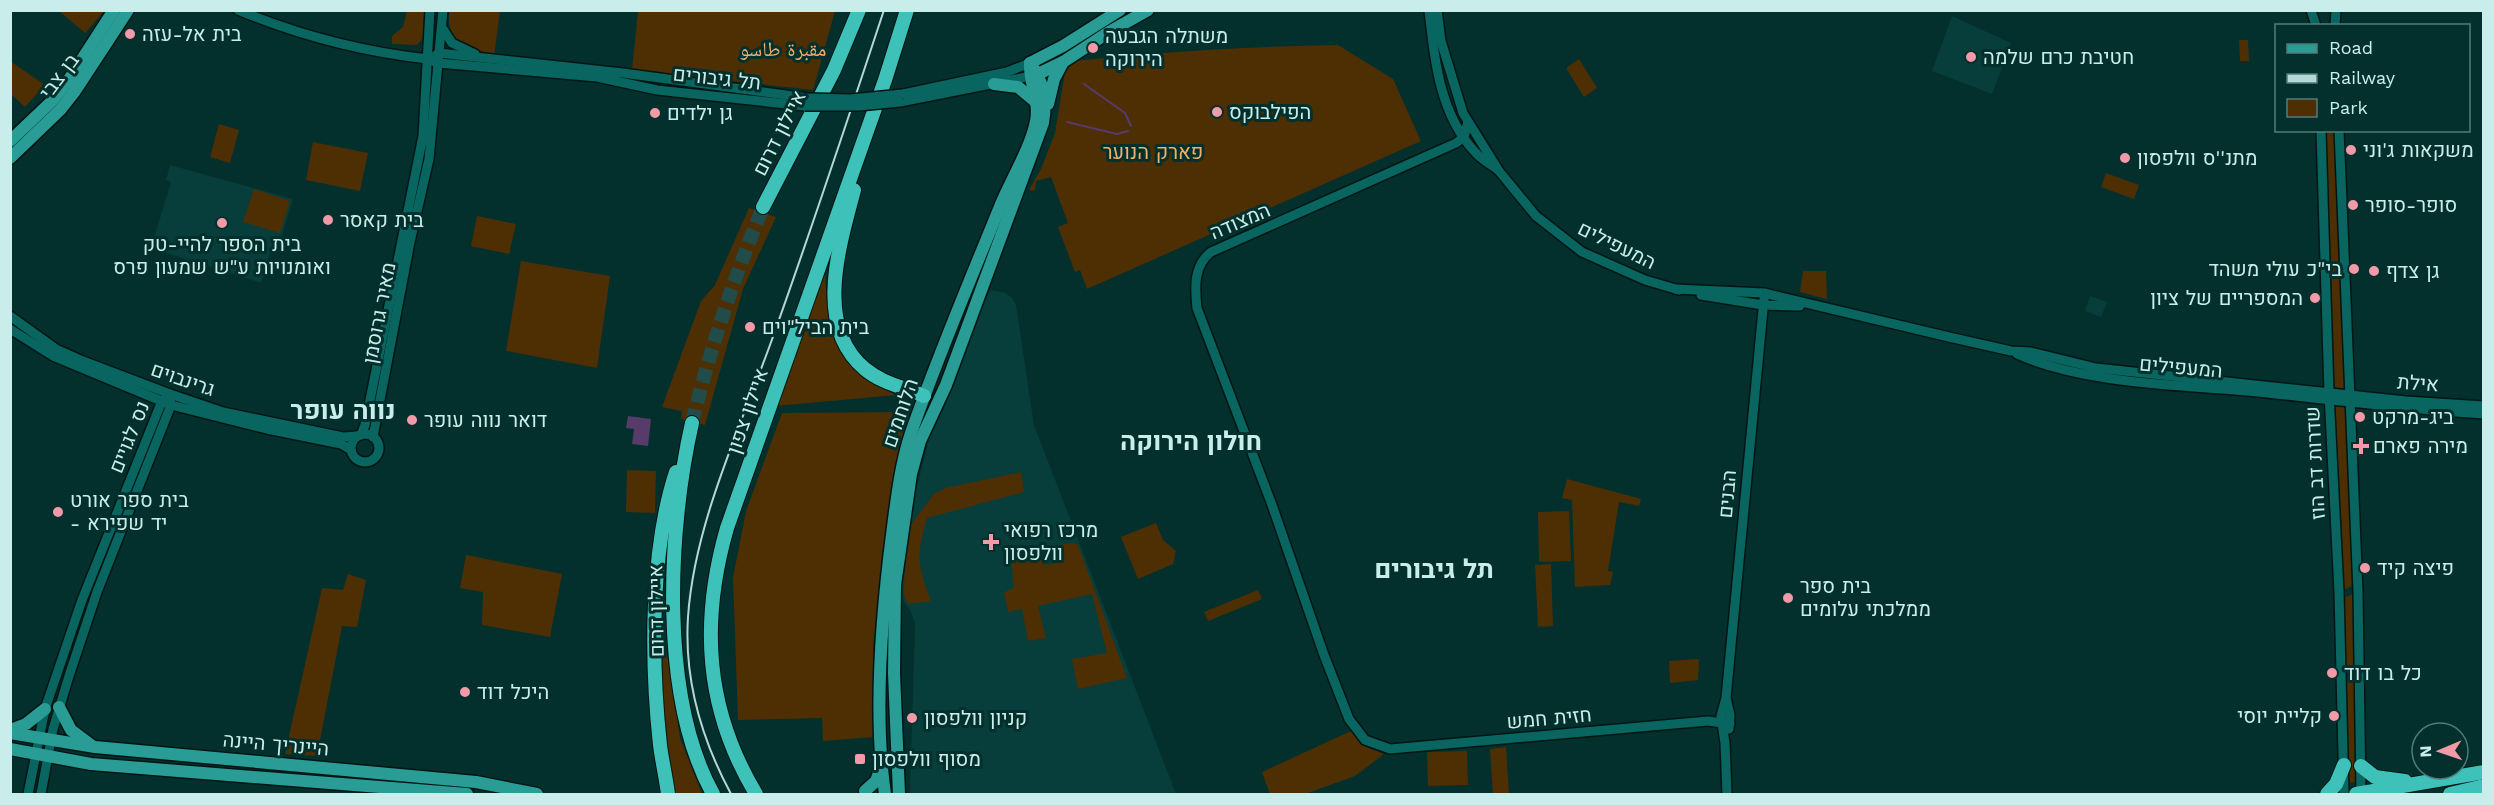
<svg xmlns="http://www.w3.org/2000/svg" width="2494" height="805" viewBox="0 0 2494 805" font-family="'Work Sans','Noto Naskh Arabic',Heebo,sans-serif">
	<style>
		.built { fill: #073d3a }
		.green { fill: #4e2f03 }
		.water { fill: #563b6b }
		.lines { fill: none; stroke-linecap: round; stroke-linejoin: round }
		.stream { stroke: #563b6b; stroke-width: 2 }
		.highway-tunnel { stroke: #214c49; stroke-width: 14; stroke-dasharray: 14 7; stroke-linecap: butt }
		.minor-casing { stroke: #001614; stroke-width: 12 }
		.major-casing { stroke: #001614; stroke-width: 15 }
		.highway-casing { stroke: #001614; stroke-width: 16 }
		.minor { stroke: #096560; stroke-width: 9 }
		.major { stroke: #299c95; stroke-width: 12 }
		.highway { stroke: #3ec1b8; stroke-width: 14 }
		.rail { stroke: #b3d8d5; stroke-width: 2 }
		.minor-bridge-casing { stroke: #001614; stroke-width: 12; stroke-linecap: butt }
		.minor-bridge { stroke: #096560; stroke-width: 9 }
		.poi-dot { fill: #f39aa9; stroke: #03302d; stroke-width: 2 }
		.labels { text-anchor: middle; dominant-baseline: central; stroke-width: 6; stroke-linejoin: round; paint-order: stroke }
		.poi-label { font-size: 20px; fill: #c9edea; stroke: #03302d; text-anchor: start }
		.park-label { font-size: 20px; fill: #efb16a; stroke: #03302d }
		.street-label { font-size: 20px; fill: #c9edea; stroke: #03302d }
		.district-label { font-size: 26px; font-weight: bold; fill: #c9edea; stroke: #03302d }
	</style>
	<rect width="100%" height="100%" fill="#03302d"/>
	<!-- built -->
	<g class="built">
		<polygon points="1952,16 2011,43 1992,94 1932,71"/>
		<polygon points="170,165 293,199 277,251 271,250 261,283 151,248 171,182 166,180"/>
		<polygon points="991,290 1005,293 1012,298 1016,305 1034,425 1176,794 910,794 915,624 911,612 904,602 901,588 910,514 934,420 974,319"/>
		<polygon points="2090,296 2107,302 2101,317 2085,311"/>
	</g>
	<!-- green -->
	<g class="green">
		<polygon points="59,11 104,11 85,33"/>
		<polygon points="407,11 425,11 423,38 417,45 392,44 392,36 403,27"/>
		<path d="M449,11H500L494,56C466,44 447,46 449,11Z"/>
		<polygon points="638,11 835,11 813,90 632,70"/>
		<polygon points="2239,40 2248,40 2249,61 2240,61"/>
		<path d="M1338,45L1393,79L1421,141L1087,289L1080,270L1075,272L1058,227L1068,223L1051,177L1036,181L1035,190L1030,191V188L1041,169L1055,133L1065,72L1074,61C1162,52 1250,46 1338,45Z"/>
		<polygon points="1579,59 1597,88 1584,97 1566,68"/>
		<polygon points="10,61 45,85 25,107 11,94"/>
		<polygon points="219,124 239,130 230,163 210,157"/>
		<polygon points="2321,131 2339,131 2351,395 2329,393"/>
		<polygon points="313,142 368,153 360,191 306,180"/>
		<polygon points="2106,173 2139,185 2134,199 2101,187"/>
		<polygon points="254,189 290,201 280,233 243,222"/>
		<polygon points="749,208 776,217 743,289 705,425 681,419 682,411 662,407 701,301 715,285"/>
		<polygon points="477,216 516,224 509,254 471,246"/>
		<polygon points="521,261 610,276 597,368 506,351"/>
		<path d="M825,266C827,331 832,365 896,395L776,406Z"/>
		<polygon points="1803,271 1826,271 1827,299 1800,292"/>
		<polygon points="2330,400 2351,403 2357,580 2350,587 2339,592"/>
		<polygon points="907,412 873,644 874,737 823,741 822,718 738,720 733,578 746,511 782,413"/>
		<polygon points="627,470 656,471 655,513 626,512"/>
		<path d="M1021,472L1024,492L927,518C916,557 917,563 931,601L908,604L904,595L905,549L909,527L934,494L945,488Z"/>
		<polygon points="1567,479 1641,499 1639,506 1619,502 1608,571 1613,572 1610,585 1575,587 1572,500 1562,498"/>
		<polygon points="1569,511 1571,561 1539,562 1538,512"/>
		<polygon points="1156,523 1163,540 1176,551 1173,564 1138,579 1121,537"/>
		<polygon points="1073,543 1078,545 1127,678 1078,689 1072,659 1107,653 1092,594 1038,606 1046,638 1028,641 1022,609 1008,612 1004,592 1014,588 1011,555 1039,548 1043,565 1058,563 1058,545"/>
		<polygon points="466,555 562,574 550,637 482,625 483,592 460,588"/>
		<polygon points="1551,564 1553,626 1538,627 1535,565"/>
		<polygon points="348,574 366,580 357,627 342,626 317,756 285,754 322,588 343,590"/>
		<polygon points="1258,590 1262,599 1208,621 1204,612"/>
		<polygon points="2358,592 2361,781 2344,784 2339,606 2346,597"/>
		<polygon points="662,647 666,648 680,738 702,794 675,794 662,714"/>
		<polygon points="1699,659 1698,680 1670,683 1669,661"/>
		<polygon points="1351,731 1364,746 1384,754 1355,776 1305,794 1270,794 1262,772"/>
		<polygon points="1506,747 1509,794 1493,794 1490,749"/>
		<polygon points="1467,751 1468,785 1428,786 1427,752"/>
	</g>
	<!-- water -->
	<polygon class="water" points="628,416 651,419 648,446 632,444 634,429 626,428"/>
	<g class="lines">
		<!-- stream -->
		<g class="stream">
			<polyline points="1084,84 1125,113 1131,126"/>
			<polyline points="1067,122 1117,134 1128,131"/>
		</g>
		<!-- highway-tunnel -->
		<path class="highway-tunnel" d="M692,423C710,349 734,278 763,207"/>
		<!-- minor casing -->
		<g class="minor-casing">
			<g id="minor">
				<path d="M238,10C298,35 364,52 428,59L438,63L597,77L657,90L805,106"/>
				<path d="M1429,10C1434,59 1440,115 1475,152C1481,159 1490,164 1498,170"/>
				<polyline points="1437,10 1441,41 1463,113 1499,171 1536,216 1582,252 1645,280 1679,290"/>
				<polyline points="2311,10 2316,26"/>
				<polyline points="2335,26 2336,10"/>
				<polyline points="443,29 452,43 475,54"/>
				<polyline points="436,55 439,53 623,73 808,98"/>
				<polyline points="903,94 1007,72 1030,63"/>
				<polyline points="900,102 1036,75"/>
				<path d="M1468,122L1464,137L1456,143L1211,252C1193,266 1195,288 1197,308L1272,505L1324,655L1349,719L1365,740L1390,749L1708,721L1730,724"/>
				<polyline points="2321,130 2329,393 2339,592 2344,794"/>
				<polyline points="2339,130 2358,592 2361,794"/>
				<polyline points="1675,289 1764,293 1949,337 2011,351 2031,352 2096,368 2406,401 2484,406"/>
				<polyline points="1701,295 1763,305 1800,306"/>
				<polyline points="10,316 56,349 83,361 170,394 223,412 343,437 357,436"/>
				<polyline points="10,329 53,356 171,405 267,429 341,444 351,450"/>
				<path d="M2017,354C2081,383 2176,385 2247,391C2326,399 2404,409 2484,414"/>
				<circle cx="365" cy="448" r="14"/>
				<polyline points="361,435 365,425 423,136 430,10"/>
				<polyline points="373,437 410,242 429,159 443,10"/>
				<polyline points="1726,698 1730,715 1729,729"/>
				<polyline points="28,794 45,709 82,600 162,401 170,394"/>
				<polyline points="41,794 53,729 69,676 97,592 171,405 170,394"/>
				<polyline points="1727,794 1725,743 1721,716 1726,698 1764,299"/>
			</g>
		</g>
		<!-- major casing -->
		<g class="major-casing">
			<g id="major">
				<polyline points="1030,63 1063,46 1120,10"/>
				<polyline points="1038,74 1063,62 1109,32 1148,10"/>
				<polyline points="994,84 1018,87 1035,101"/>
				<polyline points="1048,104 1054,79 1063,62"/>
				<polyline points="10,141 51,102 68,81 114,10"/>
				<polyline points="10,158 60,110 75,91 128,10"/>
				<polyline points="59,707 71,730 91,745"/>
				<polyline points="10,730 26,724 45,709"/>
				<polyline points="10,733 95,747 476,782 537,794"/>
				<polyline points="10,749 91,764 467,794"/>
				<polyline points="865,791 876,781 881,767"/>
				<path d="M885,794C873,711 882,610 893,527C897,496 901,463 911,433C937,358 969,283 999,209C1009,183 1031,148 1036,121C1040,102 1029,83 1030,63"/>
				<path d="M899,794L894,673L895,585L911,474L920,441L946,385L1043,123C1047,100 1044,82 1030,63"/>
			</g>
		</g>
		<!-- highway casing -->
		<g class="highway-casing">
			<g id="highway">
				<path d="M854,190C840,244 813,326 865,369C883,384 904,387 924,396"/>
				<polyline points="763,207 834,70 859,10"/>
				<path d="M692,423C668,529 659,696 713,794"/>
				<polyline points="2361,766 2375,777 2405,781"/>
				<path d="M668,794C666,778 662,761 660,745C651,662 650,551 676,472"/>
				<path d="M756,794C705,709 700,622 727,528L885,80L907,10"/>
				<polyline points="2327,794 2336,784 2344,765"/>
				<polyline points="2356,794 2484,772"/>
				<polyline points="2450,794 2484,786"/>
			</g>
		</g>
		<!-- minor -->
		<use href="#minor" class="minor"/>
		<!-- major -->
		<use href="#major" class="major"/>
		<!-- highway -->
		<use href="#highway" class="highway"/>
		<!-- rail -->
		<path class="rail" d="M731,794C702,740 684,679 688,617C694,526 739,430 770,345C810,234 847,122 884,10"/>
		<!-- minor-bridge casing -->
		<g class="minor-bridge-casing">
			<g id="minor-bridge">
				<polyline points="808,98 850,99 903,94"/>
				<polyline points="805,106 859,106 900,102"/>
			</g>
		</g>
		<!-- minor-bridge -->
		<use href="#minor-bridge" class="minor-bridge"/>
	</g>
	<!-- markers -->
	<g class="poi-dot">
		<circle cx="130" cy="34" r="6"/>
		<circle cx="1093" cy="48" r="6"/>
		<circle cx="1971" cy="57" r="6"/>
		<circle cx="1217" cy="112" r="6"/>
		<circle cx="655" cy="113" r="6"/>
		<circle cx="2351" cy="150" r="6"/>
		<circle cx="2125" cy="158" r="6"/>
		<circle cx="2353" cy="205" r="6"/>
		<circle cx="328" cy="220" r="6"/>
		<circle cx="222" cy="223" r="6"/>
		<circle cx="2354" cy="269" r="6"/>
		<circle cx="2374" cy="271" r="6"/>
		<circle cx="2315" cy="298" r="6"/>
		<circle cx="750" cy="327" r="6"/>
		<circle cx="2360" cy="417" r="6"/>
		<circle cx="412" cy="420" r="6"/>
		<path d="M2358 437h6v6h6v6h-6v6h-6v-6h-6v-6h6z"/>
		<circle cx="58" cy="512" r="6"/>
		<path d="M988 533h6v6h6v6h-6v6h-6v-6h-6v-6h6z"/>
		<circle cx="2365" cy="568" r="6"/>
		<circle cx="1788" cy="598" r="6"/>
		<circle cx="2332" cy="673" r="6"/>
		<circle cx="465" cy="692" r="6"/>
		<circle cx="2334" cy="716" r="6"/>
		<circle cx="912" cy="718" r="6"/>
		<rect x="854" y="753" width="12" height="12" rx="3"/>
	</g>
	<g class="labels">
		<!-- poi labels -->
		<g class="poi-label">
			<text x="142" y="34">בית אל-עזה</text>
			<text x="1105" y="36">משתלה הגבעה<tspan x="1105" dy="23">הירוקה</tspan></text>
			<text x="1983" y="57">חטיבת כרם שלמה</text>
			<text x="1229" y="112">הפילבוקס</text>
			<text x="667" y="113">גן ילדים</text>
			<text x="2363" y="150">משקאות ג'וני</text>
			<text x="2137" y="158">מתנ''ס וולפסון</text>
			<text x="2365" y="205">סופר-סופר</text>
			<text x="340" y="220">בית קאסר</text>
			<text x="222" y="244" text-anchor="middle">בית הספר להיי-טק<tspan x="222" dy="23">ואומנויות ע"ש שמעון פרס</tspan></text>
			<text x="2342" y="269" text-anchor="end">בי"כ עולי משהד</text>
			<text x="2386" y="271">גן צדף</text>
			<text x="2303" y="298" text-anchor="end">המספריים של ציון</text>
			<text x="762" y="327">בית הביל"וים</text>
			<text x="2372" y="417">ביג-מרקט</text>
			<text x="424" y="420">דואר נווה עופר</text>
			<text x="2373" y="446">מירה פארם</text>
			<text x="70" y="500">בית ספר אורט<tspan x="70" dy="23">- יד שפירא</tspan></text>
			<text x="1004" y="530">מרכז רפואי<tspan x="1004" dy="23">וולפסון</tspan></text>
			<text x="2377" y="568">פיצה קיד</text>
			<text x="1800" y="586">בית ספר<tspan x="1800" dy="23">ממלכתי עלומים</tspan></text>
			<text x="2344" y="673">כל בו דוד</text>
			<text x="477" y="692">היכל דוד</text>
			<text x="2322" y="716" text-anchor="end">קליית יוסי</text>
			<text x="924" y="718">קניון וולפסון</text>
			<text x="872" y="759">מסוף וולפסון</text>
		</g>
		<!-- park labels -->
		<g class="park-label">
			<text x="783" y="49">مقبرة طاسو</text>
			<text x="1153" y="152">פארק הנוער</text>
		</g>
		<!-- street labels -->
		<g class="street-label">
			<text transform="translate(59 76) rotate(-53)">בן צבי</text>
			<text transform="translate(717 78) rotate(6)">תל גיבורים</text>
			<text transform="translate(779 133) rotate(-63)">איילון דרום</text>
			<text transform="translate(1240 221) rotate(-23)">המצודה</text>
			<text transform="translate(1617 245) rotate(26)">המעפילים</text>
			<text transform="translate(379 313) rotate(-79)">מאיר גרוסמן</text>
			<text transform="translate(2181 367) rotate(5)">המעפילים</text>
			<text transform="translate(183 379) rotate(19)">גרינבוים</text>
			<text transform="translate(2418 383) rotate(4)">אילת</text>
			<text transform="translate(747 411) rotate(-71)">איילון צפון</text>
			<text transform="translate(900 413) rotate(-71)">הלוחמים</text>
			<text transform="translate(129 437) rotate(-68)">נס לגויים</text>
			<text transform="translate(2315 463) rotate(-93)">שדרות דב הוז</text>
			<text transform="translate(1727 494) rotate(-85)">הבנים</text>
			<text transform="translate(656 611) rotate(-91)">איילון דרום</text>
			<text transform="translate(1549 718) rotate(-5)">חזית חמש</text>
			<text transform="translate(276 744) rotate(5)">היינריך היינה</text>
		</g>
		<!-- district labels -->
		<g class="district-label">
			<text x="343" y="410">נווה עופר</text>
			<text x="1191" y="441">חולון הירוקה</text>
			<text x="1434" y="569">תל גיבורים</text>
		</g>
	</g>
	<!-- border -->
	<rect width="2494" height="805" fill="none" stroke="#c9edea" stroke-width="24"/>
	<!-- legend -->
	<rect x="2275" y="24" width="195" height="108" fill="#03302d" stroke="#527c79" stroke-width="1.5"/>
	<rect x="2287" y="44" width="30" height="9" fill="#299c95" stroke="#527c79" stroke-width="1.5"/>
	<text x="2329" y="54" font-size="18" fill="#c9edea">Road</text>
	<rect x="2287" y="74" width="30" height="9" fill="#b3d8d5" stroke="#527c79" stroke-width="1.5"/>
	<text x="2329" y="84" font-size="18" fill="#c9edea">Railway</text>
	<rect x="2287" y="99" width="30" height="18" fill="#4e2f03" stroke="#527c79" stroke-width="1.5"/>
	<text x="2329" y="114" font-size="18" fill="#c9edea">Park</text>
	<!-- north arrow -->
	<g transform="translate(2440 751) rotate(268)"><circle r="28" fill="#03302d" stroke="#527c79" stroke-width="1.5"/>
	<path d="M0-4.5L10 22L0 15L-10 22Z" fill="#f39aa9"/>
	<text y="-9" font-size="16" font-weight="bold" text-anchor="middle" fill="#c9edea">N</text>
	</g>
</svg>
